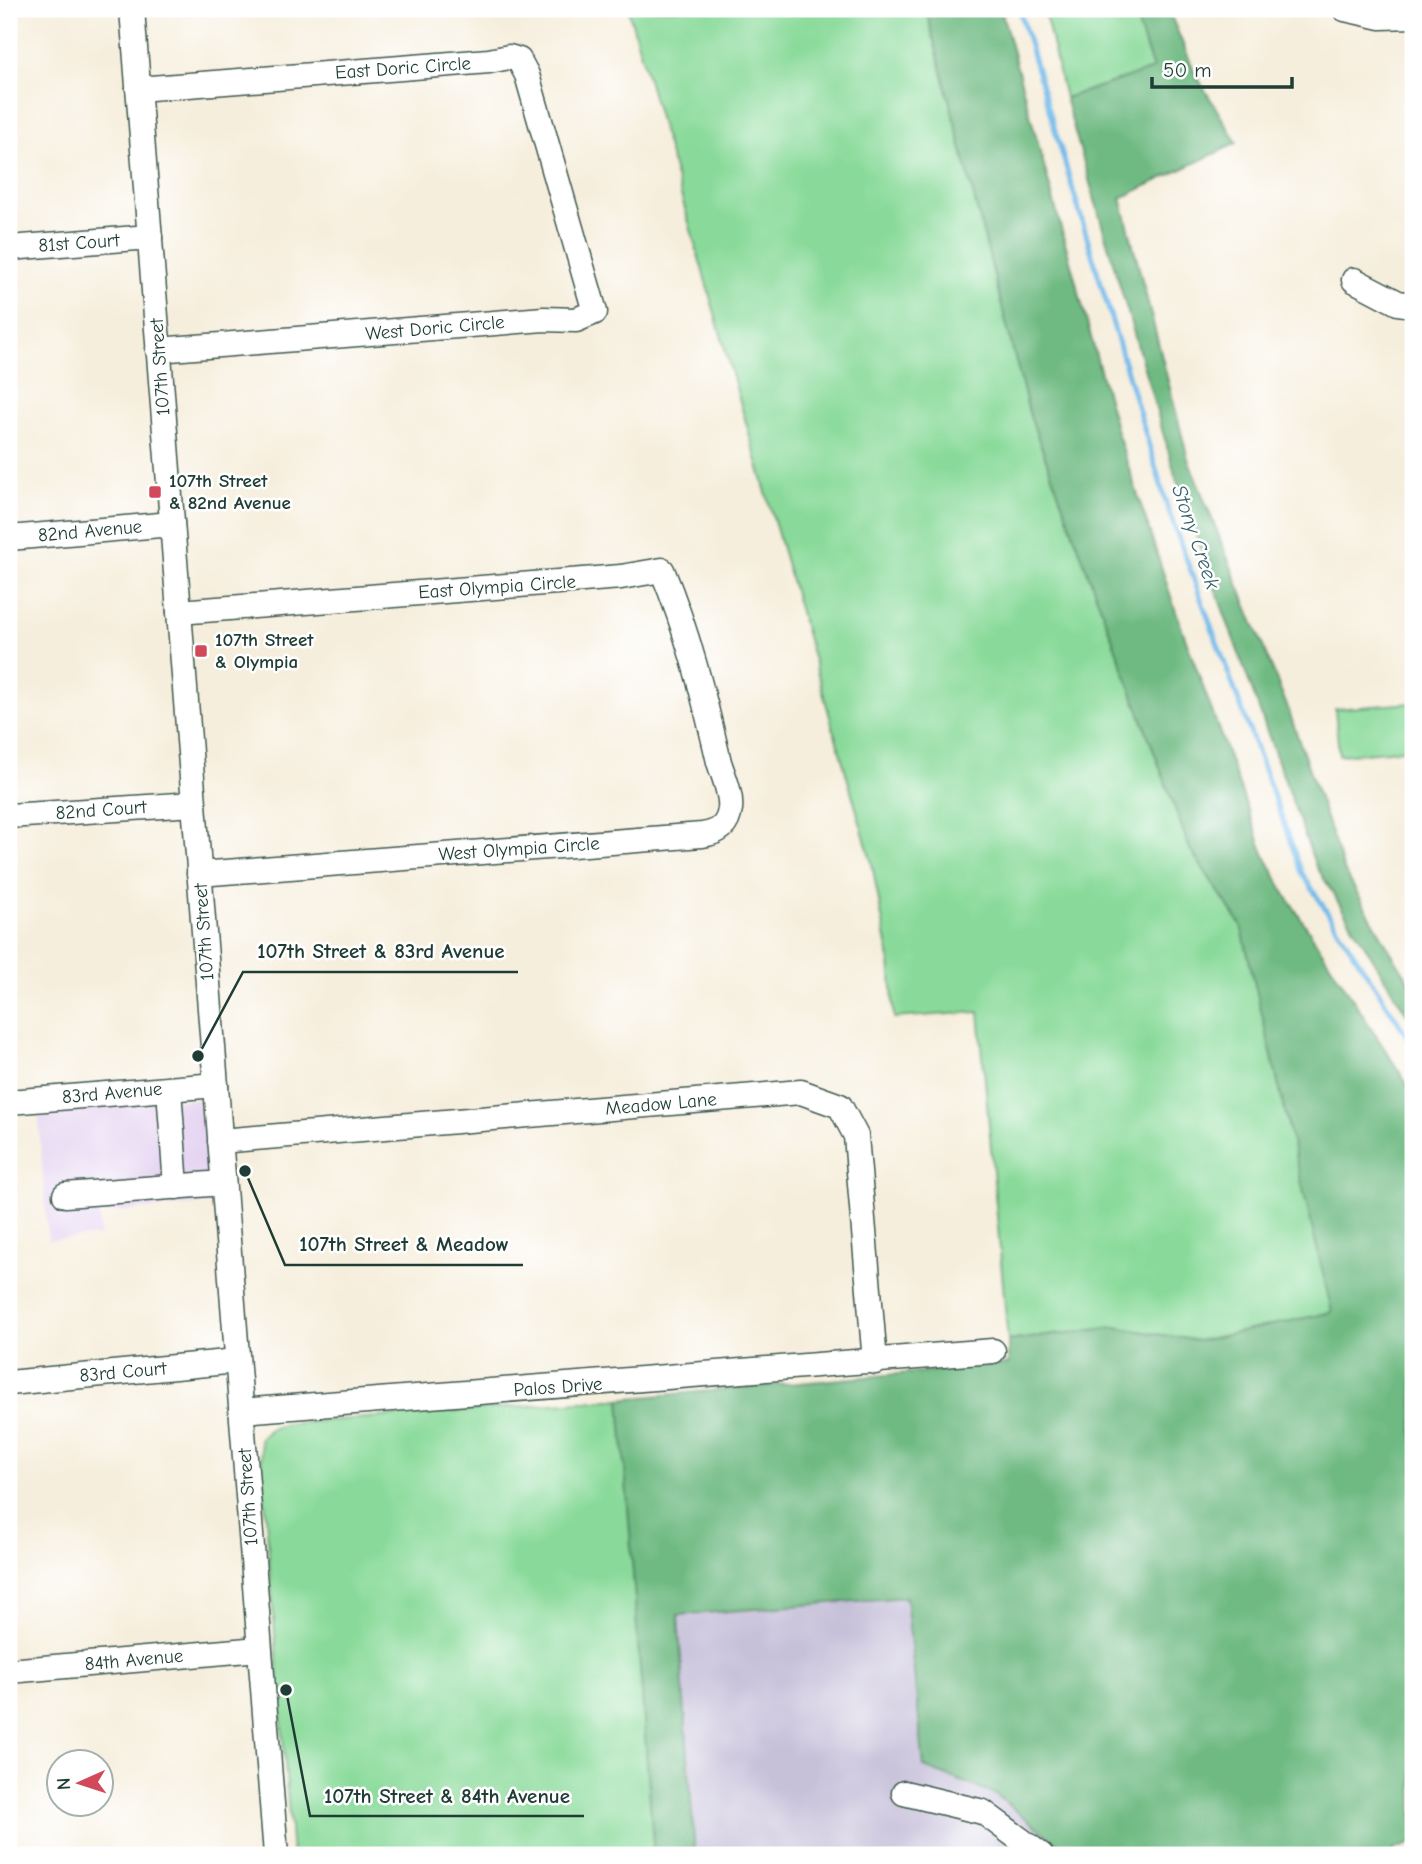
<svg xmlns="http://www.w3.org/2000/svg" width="1422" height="1864" viewBox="0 0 1422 1864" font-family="'Comic Neue',sans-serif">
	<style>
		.built { fill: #e4d3f1 }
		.industrial { fill: #c6c0d9 }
		.green { fill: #89da9a; stroke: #548c67; stroke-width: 2 }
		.forest { fill: #6eba82; stroke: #467c5b; stroke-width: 2 }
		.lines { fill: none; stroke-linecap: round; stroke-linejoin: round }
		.stream { stroke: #72baea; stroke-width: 5 }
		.minor-casing { stroke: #3f584d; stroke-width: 27 }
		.minor { stroke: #fff; stroke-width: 24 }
		.poi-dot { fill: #d1495b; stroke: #fff; stroke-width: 2.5 }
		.labels { text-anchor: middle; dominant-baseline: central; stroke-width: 5; stroke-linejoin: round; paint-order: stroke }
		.street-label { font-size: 19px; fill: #1f3d34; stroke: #fff }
		.poi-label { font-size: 19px; font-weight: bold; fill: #1f3d34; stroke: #fff; text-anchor: start }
		.water-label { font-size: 21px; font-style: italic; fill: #38626b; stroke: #fff }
		.leader { fill: none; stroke: #1f3d34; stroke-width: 2.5 }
		.callout-dot { fill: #1f3d34; stroke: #fff; stroke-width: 2.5 }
		.callout-label { font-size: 21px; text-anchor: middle; font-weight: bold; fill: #1f3d34; stroke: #fff; stroke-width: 5; stroke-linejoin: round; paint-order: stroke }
	</style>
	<rect width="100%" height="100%" fill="#fff"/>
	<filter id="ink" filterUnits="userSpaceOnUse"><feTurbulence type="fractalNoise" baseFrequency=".0143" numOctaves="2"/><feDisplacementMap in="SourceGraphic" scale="14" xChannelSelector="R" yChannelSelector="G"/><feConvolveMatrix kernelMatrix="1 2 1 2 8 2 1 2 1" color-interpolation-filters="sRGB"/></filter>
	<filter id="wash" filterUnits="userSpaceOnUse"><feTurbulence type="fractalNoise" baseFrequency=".00686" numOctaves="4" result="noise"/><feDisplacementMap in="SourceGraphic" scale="28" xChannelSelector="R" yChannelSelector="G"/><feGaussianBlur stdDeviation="1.57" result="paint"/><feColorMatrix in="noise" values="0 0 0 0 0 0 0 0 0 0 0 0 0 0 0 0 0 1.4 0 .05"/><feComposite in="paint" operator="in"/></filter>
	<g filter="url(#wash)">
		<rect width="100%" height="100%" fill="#f6eedc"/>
		<!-- built -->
		<polygon class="built" points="208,1098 215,1203 99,1213 100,1236 48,1240 38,1112"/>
		<!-- industrial -->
		<polygon class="industrial" points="907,1596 924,1767 995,1794 1072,1855 695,1855 678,1615"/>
		<!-- green -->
		<g class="green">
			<polygon points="628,9 926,9 1030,416 1190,849 1241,925 1333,1312 1199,1341 1115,1327 1008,1341 979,1012 894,1018 890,960 872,864"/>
			<polygon points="1044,9 1133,9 1153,70 1065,98"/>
			<polygon points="1413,703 1413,749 1339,755 1335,709"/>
			<polygon points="620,1399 654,1855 292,1855 260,1439 270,1429 286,1424"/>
		</g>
		<!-- forest -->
		<g class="forest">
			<polygon points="926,9 1001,9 1117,432 1177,615 1264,854 1284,892 1413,1093 1413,1843 1395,1849 1392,1855 1072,1855 995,1794 924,1767 906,1597 678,1615 695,1855 654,1855 620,1399 1008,1364 1008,1341 1115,1327 1199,1341 1332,1312 1241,925 1190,849 1030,416"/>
			<polygon points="1133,9 1168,9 1196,75 1237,143 1121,198 1188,459 1287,706 1344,870 1389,949 1413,987 1413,1024 1315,864 1180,491 1065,98 1153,69"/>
		</g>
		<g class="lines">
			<!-- stream -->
			<polyline class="stream" points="1019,9 1168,509 1302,873 1413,1045"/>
		</g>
	</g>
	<g filter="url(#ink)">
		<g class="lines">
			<!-- minor casing -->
			<g class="minor-casing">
				<g id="minor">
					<polyline points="132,9 276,1855"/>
					<polyline points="1345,9 1381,17 1413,16"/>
					<polyline points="138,89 489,61 509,57 519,60 527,75 595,312 576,320 544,319 158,350"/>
					<polyline points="9,248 150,237"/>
					<polyline points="1354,280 1398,303 1413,305"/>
					<polyline points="9,538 172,524"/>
					<path d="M179,612L621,577L662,570C688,632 704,697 719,762C723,775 732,795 730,809C728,826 718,833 702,835L199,874"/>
					<polyline points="9,816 194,804"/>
					<polyline points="169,1089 176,1187"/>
					<polyline points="9,1102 216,1085"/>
					<polyline points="220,1141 801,1092 840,1106 856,1136 875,1362"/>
					<polyline points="65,1195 223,1183"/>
					<polyline points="9,1383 237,1361"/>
					<polyline points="241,1411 993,1351"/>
					<polyline points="9,1671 259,1649"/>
					<polyline points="904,1793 983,1812 1041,1855"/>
				</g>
			</g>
			<!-- minor -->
			<use href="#minor" class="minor"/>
		</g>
	</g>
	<!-- markers -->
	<g class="poi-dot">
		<rect x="148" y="485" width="14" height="14" rx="3.5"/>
		<rect x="194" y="644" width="14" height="14" rx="3.5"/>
	</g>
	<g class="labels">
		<!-- street labels -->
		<g class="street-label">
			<text transform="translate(403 68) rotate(-4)">East Doric Circle</text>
			<text transform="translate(79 243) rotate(-4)">81st Court</text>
			<text transform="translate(435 328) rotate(-5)">West Doric Circle</text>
			<text transform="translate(160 367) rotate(-94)">107th Street</text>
			<text transform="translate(90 531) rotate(-5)">82nd Avenue</text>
			<text transform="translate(497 587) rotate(-4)">East Olympia Circle</text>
			<text transform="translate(101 810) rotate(-4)">82nd Court</text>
			<text transform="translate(519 849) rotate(-4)">West Olympia Circle</text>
			<text transform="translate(204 932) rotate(-94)">107th Street</text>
			<text transform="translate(112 1093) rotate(-5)">83rd Avenue</text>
			<text transform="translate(661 1104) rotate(-5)">Meadow Lane</text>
			<text transform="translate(123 1372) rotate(-5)">83rd Court</text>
			<text transform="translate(558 1387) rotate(-4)">Palos Drive</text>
			<text transform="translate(248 1497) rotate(-94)">107th Street</text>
			<text transform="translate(134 1660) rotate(-5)">84th Avenue</text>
		</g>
		<!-- poi labels -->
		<g class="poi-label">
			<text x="169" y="481">107th Street<tspan x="169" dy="22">&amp; 82nd Avenue</tspan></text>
			<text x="215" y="640">107th Street<tspan x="215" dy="22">&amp; Olympia</tspan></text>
		</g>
		<!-- water labels -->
		<g class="water-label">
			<text transform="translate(1196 537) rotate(71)">Stony Creek</text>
		</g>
	</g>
	<!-- callouts -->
	<path class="leader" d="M198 1056L243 972H518M245 1171L285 1265H523M286 1690L310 1816H584"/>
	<g class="callout-dot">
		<circle cx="198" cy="1056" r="7"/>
		<circle cx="245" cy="1171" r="7"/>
		<circle cx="286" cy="1690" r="7"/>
	</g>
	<g class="callout-label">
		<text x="381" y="958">107th Street &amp; 83rd Avenue</text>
		<text x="404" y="1251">107th Street &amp; Meadow</text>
		<text x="447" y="1803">107th Street &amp; 84th Avenue</text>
	</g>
	<!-- margin -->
	<rect width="1422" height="1864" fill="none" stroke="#fff" stroke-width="35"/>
	<!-- north arrow -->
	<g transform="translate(80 1783) rotate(267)"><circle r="33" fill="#ffffff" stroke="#a5b1ae" stroke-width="2"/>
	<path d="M0-5L12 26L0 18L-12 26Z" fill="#d1495b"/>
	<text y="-10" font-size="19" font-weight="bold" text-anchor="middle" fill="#1f3d34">N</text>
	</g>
	<!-- scale -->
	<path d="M1152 77v10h140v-10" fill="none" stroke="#1f3d34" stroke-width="3.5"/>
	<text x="1163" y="77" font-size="21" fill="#1f3d34" stroke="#ffffff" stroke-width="5" paint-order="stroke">50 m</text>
</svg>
